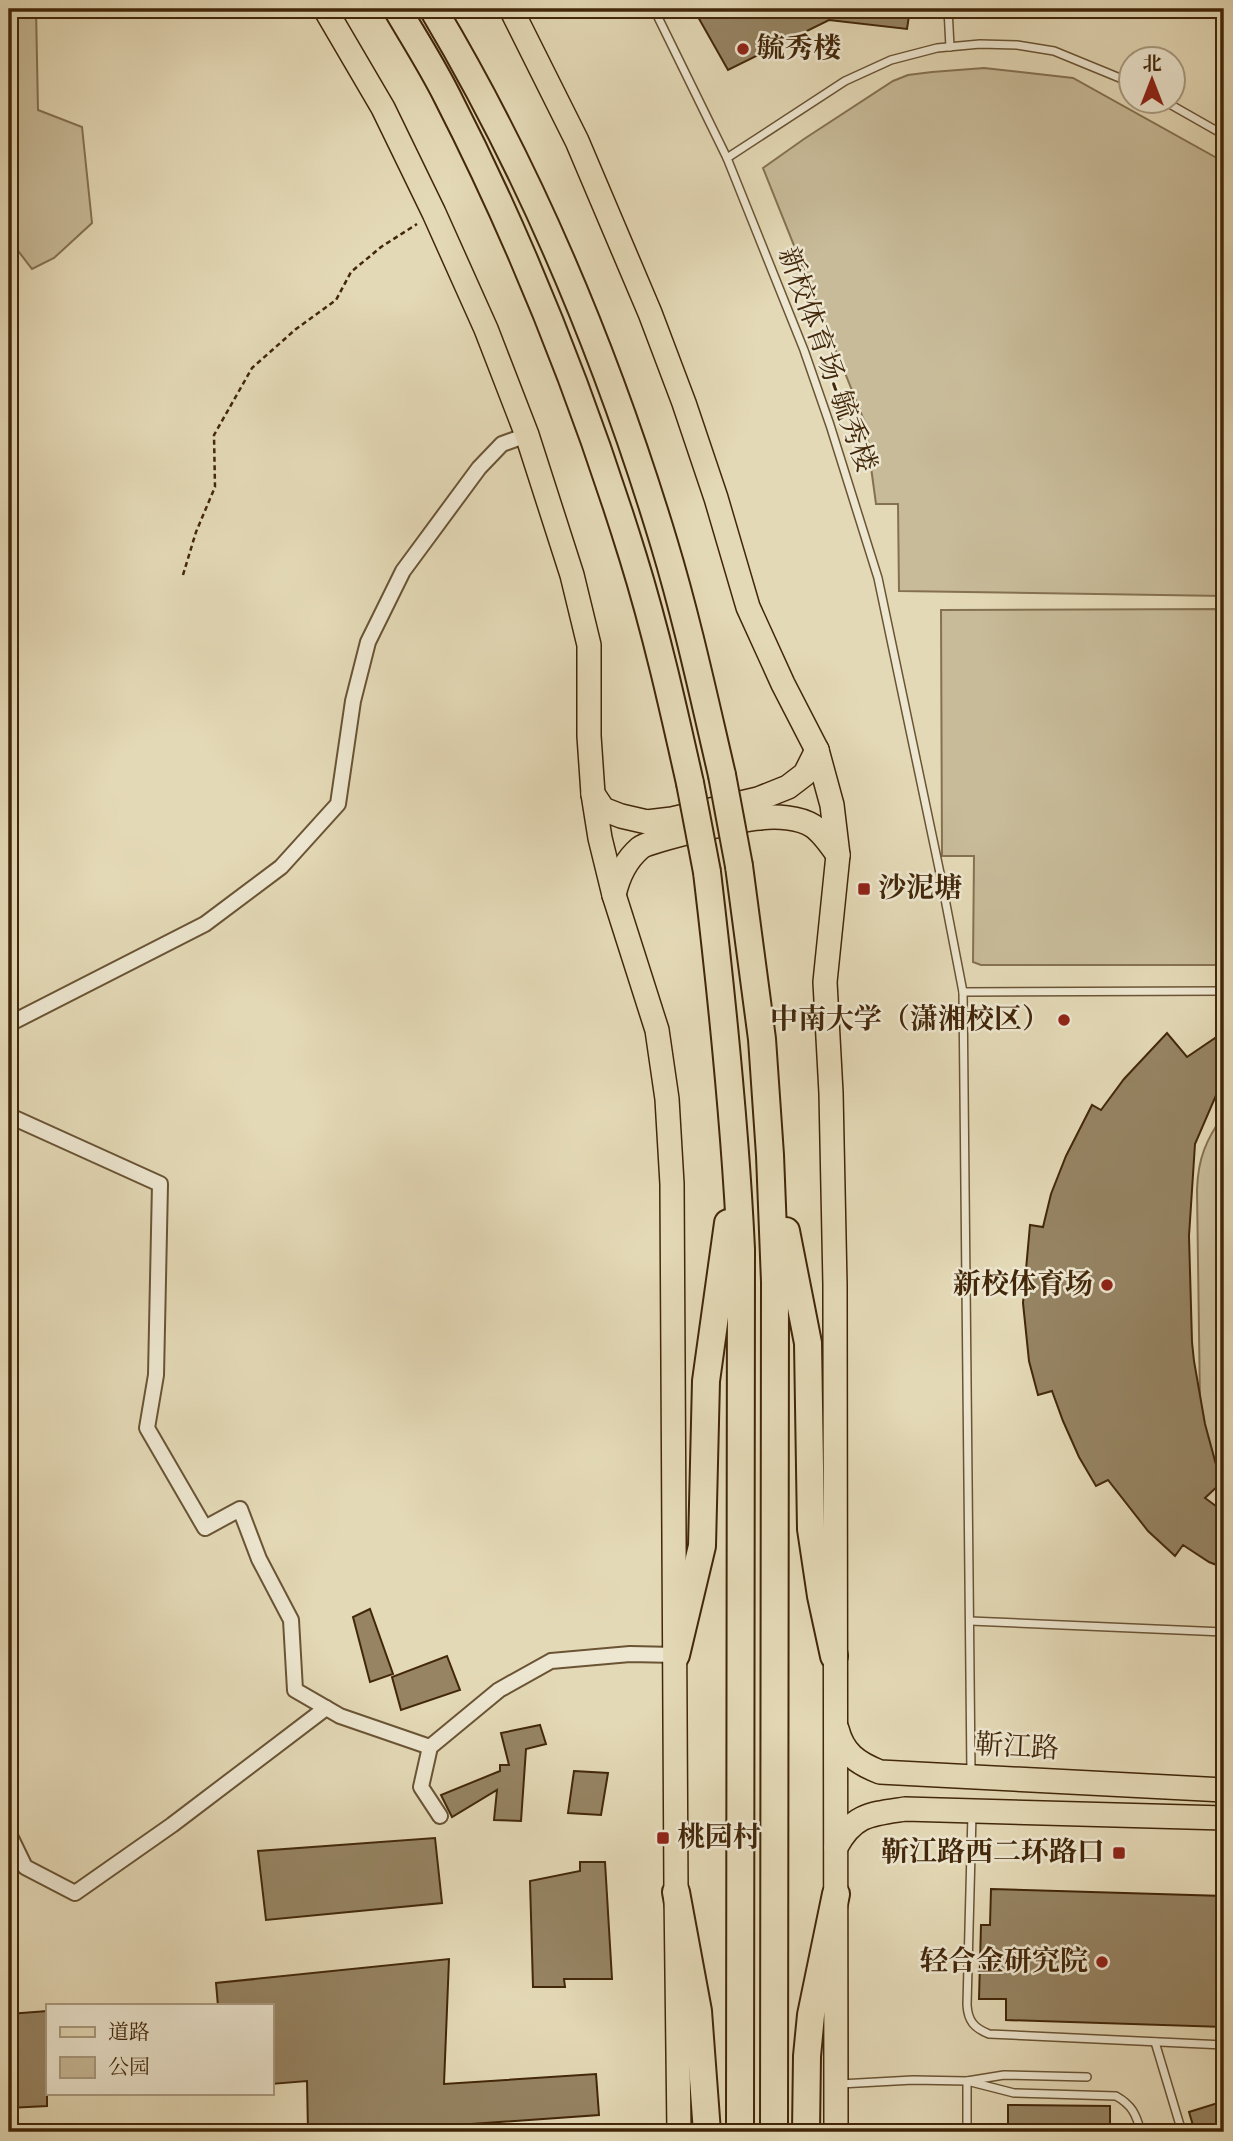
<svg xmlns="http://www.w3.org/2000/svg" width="1233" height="2141" viewBox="0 0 1233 2141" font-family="'IM FELL English','Noto Serif SC',serif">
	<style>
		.green { fill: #c8bb99; stroke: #857151; stroke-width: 2 }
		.building { fill: #968463; stroke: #422709; stroke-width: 2 }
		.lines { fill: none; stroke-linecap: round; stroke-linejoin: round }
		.lane-casing { stroke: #6a5434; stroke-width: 10 }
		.street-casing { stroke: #6a5434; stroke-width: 18 }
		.primary-casing { stroke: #422709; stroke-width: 26 }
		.highway-casing { stroke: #422709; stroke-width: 30 }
		.path { stroke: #422709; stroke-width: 2.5; stroke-dasharray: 5 3.5; stroke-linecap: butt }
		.lane { stroke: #ede6d0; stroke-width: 7 }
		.street { stroke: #ede6d0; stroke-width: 14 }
		.primary { stroke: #e4d9b6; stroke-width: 23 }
		.highway { stroke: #e4d9b6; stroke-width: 26 }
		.highway-bridge-casing { stroke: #422709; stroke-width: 30; stroke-linecap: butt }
		.highway-bridge { stroke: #e4d9b6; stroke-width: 26 }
		.poi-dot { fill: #8f2418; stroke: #ede6d0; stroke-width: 2.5 }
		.labels { text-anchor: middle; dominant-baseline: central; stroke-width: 5; stroke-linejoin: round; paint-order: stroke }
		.poi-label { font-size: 28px; font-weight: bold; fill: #422709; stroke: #ede6d0; text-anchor: end }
		.street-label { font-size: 28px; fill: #422709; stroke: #ede6d0 }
	</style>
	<rect width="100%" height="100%" fill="#e4d9b6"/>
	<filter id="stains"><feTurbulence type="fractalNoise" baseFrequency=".00286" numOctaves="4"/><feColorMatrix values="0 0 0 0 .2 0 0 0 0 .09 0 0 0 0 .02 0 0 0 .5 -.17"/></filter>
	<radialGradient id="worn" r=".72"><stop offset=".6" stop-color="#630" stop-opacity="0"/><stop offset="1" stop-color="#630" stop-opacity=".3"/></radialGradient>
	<!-- green -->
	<g class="green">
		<polygon points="23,9 36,9 38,110 82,127 92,223 54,258 32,269 9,239 9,16"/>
		<polygon points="984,68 1073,78 1224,162 1224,596 899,591 898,504 876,504 865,423 763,168 804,139 893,81 908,75 932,72"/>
		<polygon points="1224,609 1224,965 981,965 973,962 974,856 942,856 941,610"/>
		<path d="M1224,1114V1476L1207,1446L1200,1402L1197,1190C1198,1158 1206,1140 1224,1114Z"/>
	</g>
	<!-- building -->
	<g class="building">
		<polygon points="714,9 910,9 907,29 829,20 728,70 698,17"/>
		<polygon points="1224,1032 1224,1085 1217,1093 1195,1144 1189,1236 1192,1342 1194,1361 1205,1424 1221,1483 1205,1498 1224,1512 1224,1568 1209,1562 1183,1545 1175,1556 1148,1531 1108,1480 1096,1486 1079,1457 1063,1421 1052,1391 1038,1395 1029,1361 1023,1303 1030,1225 1043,1227 1051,1194 1066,1156 1092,1105 1101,1110 1124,1079 1167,1033 1187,1057"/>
		<polygon points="370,1609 393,1674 370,1682 353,1617"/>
		<polygon points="447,1656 460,1690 401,1710 392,1677"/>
		<polygon points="540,1725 546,1744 526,1749 521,1821 494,1820 497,1790 452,1817 441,1795 500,1771 500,1765 509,1765 501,1733"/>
		<polygon points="574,1771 608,1773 601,1815 568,1813"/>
		<polygon points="435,1838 442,1903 266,1920 258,1851"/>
		<polygon points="580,1862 605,1862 612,1979 564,1979 565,1987 533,1987 530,1881 580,1871"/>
		<polygon points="991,1889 1224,1896 1224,2027 1006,2020 1006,1999 979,1999 981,1925 990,1925"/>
		<polygon points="449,1959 444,2084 596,2074 599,2115 357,2132 308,2132 307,2081 271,2084 271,2006 218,2006 216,1983"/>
		<polygon points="47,2011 47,2106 9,2108 9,2014"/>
		<polygon points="1224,2101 1224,2132 1195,2132 1189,2112"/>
		<polygon points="1008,2105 1110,2106 1110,2132 1008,2132"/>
	</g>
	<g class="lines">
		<!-- lane casing -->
		<g class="lane-casing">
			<g id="lane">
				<polyline points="654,9 727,158 804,350 830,425 878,578 940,873 963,992 971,1773"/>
				<polyline points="948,9 950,47"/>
				<polyline points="1166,102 1224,135"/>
				<polyline points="727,158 845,81 891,60 937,48 980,44 1017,45 1054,51 1132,83"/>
				<polyline points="963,992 1224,991"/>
				<polyline points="970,1621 1224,1632"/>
				<path d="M972,1814L967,2005C968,2021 974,2028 989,2034L1224,2045"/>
				<polyline points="1155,2042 1182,2132"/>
				<path d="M840,2084L913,2080L967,2081L1014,2093L1116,2096C1132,2105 1136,2114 1141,2132"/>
				<polyline points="967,2132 967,2081 1004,2075 1087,2077"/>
			</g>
		</g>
		<!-- street casing -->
		<g class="street-casing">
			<g id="street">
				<polyline points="9,1024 205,924 281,867 338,804 353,701 368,642 403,571 479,468 502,444 527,435"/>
				<polyline points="9,1112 12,1117 160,1184 156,1375 147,1428 205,1528 240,1509 259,1559 291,1620 295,1690 340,1716 430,1747"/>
				<polyline points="440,1816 421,1787 430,1747 499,1690 551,1661 630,1654 676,1655"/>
				<polyline points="9,1834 25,1867 75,1893 172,1825 326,1708"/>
			</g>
		</g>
		<!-- primary casing -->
		<g class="primary-casing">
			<g id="primary">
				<polyline points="325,9 383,108 434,213 486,329 527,435 572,575 589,645 589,736 593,794 600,838 614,895 657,1030 667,1099 672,1184 676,1892 679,2132"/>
				<polyline points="511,9 577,141 650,313 684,403 716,498 748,607 783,684 817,750 832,805 838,855 825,982 831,1093 835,1285 836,2132"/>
				<polyline points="593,794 603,809 621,816 647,822 672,819 758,799 788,787 805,774 817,750"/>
				<path d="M614,895C618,877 626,860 640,848C649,840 743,819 760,818C776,816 799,817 813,826C823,833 831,845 838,855"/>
				<path d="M837,1729C843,1753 857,1763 880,1772L1224,1790"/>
				<path d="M836,1847C854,1814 871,1814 905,1809L1224,1818"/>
			</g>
		</g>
		<!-- highway casing -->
		<g class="highway-casing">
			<g id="highway">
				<path d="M397,9C414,38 432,66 447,96C523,244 584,399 633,557C656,631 673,707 690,783"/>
				<path d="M433,9C532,175 608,358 664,543C687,619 704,698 722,775"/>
				<polyline points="739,866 762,1039 770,1155 775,1282 774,2132"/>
				<path d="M707,872C722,998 735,1123 741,1249L740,2132"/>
				<polyline points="786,1231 808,1343 811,1529 821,1596 834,1656"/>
				<polyline points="676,1655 702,1546 706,1381 728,1223"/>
				<polyline points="676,1892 698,2011 707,2132"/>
				<polyline points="806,2132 807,2056 811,2015 836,1894"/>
			</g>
		</g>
		<!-- path -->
		<polyline class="path" points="183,575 196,532 215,487 214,435 252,368 296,329 336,300 351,272 381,247 417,224"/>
		<!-- lane -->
		<use href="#lane" class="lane"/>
		<!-- street -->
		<use href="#street" class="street"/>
		<!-- primary -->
		<use href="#primary" class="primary"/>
		<!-- highway -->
		<use href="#highway" class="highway"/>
		<!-- highway-bridge casing -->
		<g class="highway-bridge-casing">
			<g id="highway-bridge">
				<polyline points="722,775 739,866"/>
				<polyline points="690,783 707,872"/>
			</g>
		</g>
		<!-- highway-bridge -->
		<use href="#highway-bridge" class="highway-bridge"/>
	</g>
	<!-- markers -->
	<g class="poi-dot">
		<circle cx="743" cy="49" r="7"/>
		<rect x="857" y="882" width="14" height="14" rx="3.5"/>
		<circle cx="1064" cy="1020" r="7"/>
		<circle cx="1107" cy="1285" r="7"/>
		<rect x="656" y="1831" width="14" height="14" rx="3.5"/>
		<rect x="1112" y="1846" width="14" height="14" rx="3.5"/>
		<circle cx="1102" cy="1962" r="7"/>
	</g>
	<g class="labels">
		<!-- poi labels -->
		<g class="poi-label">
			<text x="757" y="49" text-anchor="start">毓秀楼</text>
			<text x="878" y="889" text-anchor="start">沙泥塘</text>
			<text x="1050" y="1020">中南大学（潇湘校区）</text>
			<text x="1093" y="1285">新校体育场</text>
			<text x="677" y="1838" text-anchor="start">桃园村</text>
			<text x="1105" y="1853">靳江路西二环路口</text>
			<text x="1088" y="1962">轻合金研究院</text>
		</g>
		<!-- street labels -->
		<g class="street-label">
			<text transform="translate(826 360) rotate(70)">新校体育场-毓秀楼</text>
			<text transform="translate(1017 1748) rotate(3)">靳江路</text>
		</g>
	</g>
	<!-- margin -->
	<rect width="1233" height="2141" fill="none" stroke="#e4d9b6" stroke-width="35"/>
	<rect x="10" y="10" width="1212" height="2120" fill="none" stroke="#422709" stroke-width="3.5"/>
	<rect x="18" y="18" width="1198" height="2106" fill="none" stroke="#422709" stroke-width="2"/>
	<!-- legend -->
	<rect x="46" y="2004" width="228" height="91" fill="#ede6d0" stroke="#a99a80" stroke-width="2"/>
	<rect x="60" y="2027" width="35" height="10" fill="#e4d9b6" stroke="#a99a80" stroke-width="2"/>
	<text x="108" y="2039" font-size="21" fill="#422709">道路</text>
	<rect x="60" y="2057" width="35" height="21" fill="#c8bb99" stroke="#a99a80" stroke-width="2"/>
	<text x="108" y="2074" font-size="21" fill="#422709">公园</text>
	<!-- north arrow -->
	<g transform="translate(1152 80)"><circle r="33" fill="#ede6d0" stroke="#a99a80" stroke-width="2"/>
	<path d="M0-5L12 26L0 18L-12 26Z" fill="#8f2418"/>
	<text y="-10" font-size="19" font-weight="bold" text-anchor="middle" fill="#422709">北</text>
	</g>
	<rect width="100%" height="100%" filter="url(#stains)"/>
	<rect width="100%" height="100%" fill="url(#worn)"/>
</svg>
